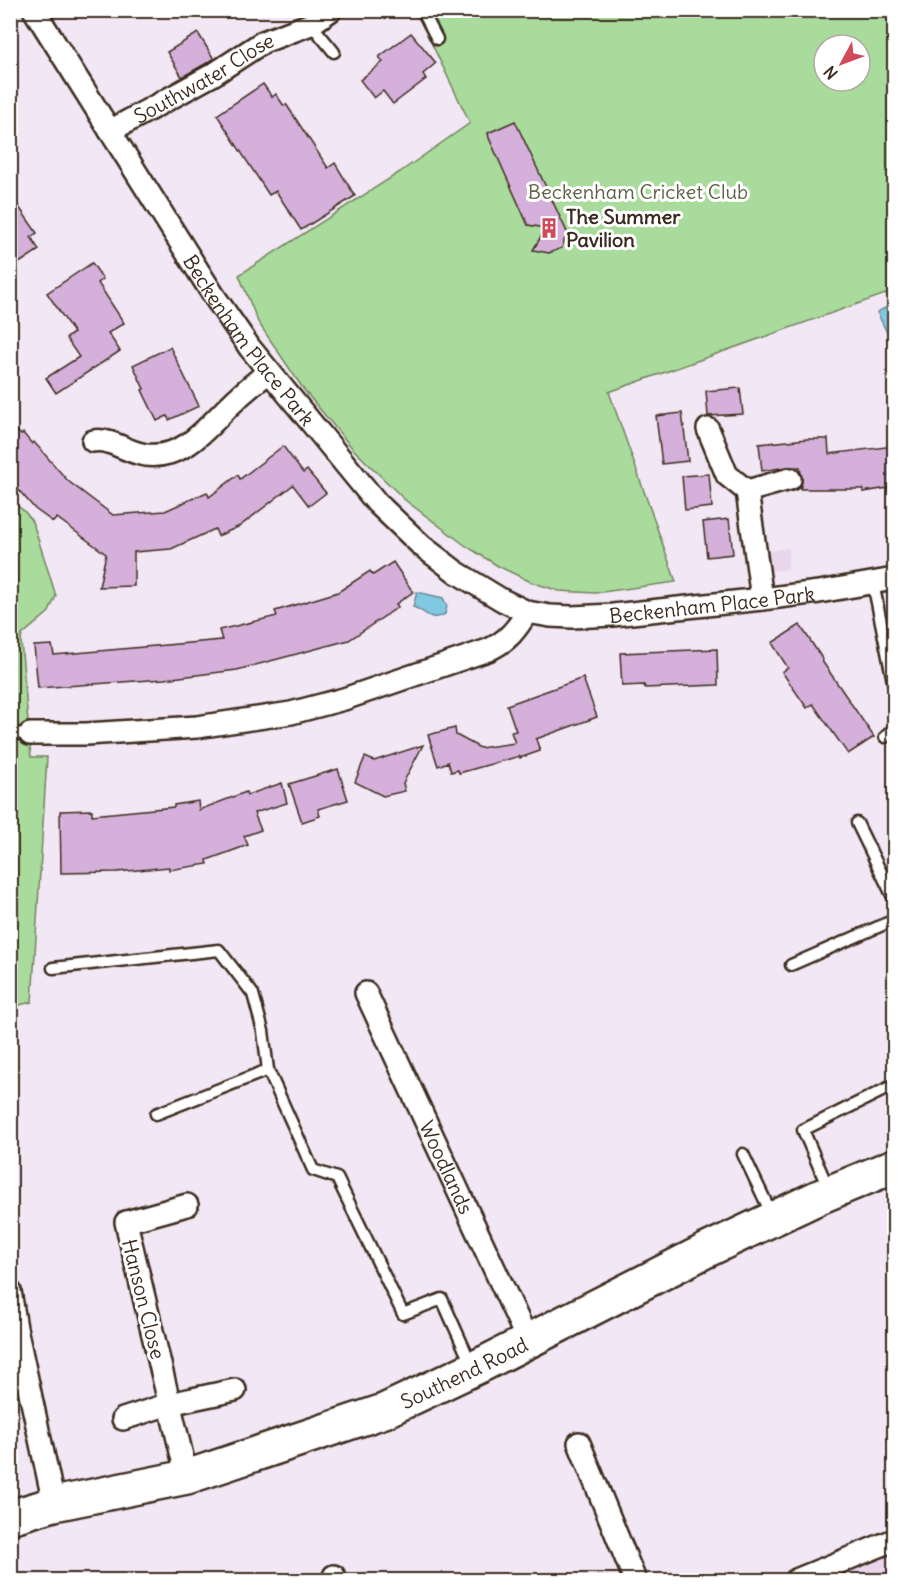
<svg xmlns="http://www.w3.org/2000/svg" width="905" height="1591" viewBox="0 0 905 1591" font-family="Delius,sans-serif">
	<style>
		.built { fill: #e9d6ec }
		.green { fill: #a9db9c; stroke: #72825d; stroke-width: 1.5; fill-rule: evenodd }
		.water { fill: #81c9e2; stroke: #658994; stroke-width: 1.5 }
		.building { fill: #d5b0da; stroke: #3b2a1e; stroke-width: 1.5 }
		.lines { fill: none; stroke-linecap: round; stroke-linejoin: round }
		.service-casing { stroke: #3b2a1e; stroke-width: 15 }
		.minor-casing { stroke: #3b2a1e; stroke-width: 26 }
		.primary-casing { stroke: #3b2a1e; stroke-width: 38 }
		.service { stroke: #fff; stroke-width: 10 }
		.minor { stroke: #fff; stroke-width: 21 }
		.primary { stroke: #fff; stroke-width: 33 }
		.labels { text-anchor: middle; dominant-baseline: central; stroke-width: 6; stroke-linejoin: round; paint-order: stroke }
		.street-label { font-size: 20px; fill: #3b2a1e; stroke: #fff }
		.park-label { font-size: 20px; fill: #5c5f44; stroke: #fff }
		.poi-label { font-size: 20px; font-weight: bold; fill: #3b2a1e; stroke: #fff; text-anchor: start }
	</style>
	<rect width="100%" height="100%" fill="#f2e7f4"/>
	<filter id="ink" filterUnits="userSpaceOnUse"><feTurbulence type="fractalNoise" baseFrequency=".0167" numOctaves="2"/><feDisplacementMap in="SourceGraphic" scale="12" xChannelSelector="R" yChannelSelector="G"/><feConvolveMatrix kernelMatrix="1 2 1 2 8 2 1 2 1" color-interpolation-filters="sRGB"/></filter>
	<g filter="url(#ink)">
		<!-- built -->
		<g class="built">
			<polygon points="789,548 788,569 771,571 769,551"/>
			<polygon points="894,1554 894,1580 829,1580"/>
		</g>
		<!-- green -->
		<g class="green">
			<path d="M416,11H894V291L609,392L676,582L595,593L559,591L531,582L498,566L466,546L405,500L353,449L304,390L258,322L239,275L400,172L470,123ZM824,45H860V81H824Z"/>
			<path d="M10,503C22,506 29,515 34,526L56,596L49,612L22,635L21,641L31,757H47L32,1002L11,1007Z"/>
		</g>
		<!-- water -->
		<g class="water">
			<polygon points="891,305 894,311 894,341 892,343 877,312"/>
			<path d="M417,592L443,598L447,606L445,614C431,623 426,611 413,607Z"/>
		</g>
		<!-- building -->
		<g class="building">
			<polygon points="198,33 214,59 182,77 167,52"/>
			<polygon points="411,33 436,63 423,74 426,79 393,104 383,91 374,98 360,80 383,62 379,57"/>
			<polygon points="263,84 272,97 276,94 284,106 286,104 328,168 335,163 355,196 301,230 276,191 269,195 217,115"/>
			<polygon points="515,121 567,232 562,248 549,253 533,250 546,228 528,225 489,138 488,133"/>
			<polygon points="10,194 37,233 31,237 39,250 10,269"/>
			<polygon points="92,263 103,279 98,283 124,323 108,333 120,351 56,393 46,378 79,357 66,338 74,333 47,293"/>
			<polygon points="170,347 199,406 169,420 167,416 157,421 142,390 144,389 133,365"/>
			<polygon points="740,388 743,414 708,416 706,391"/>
			<polygon points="682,413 688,461 662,464 656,416"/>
			<polygon points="10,424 21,435 23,433 32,444 34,442 68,481 113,515 165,511 207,492 209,497 238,475 240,479 283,446 303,473 307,470 326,493 309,506 293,485 240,526 218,536 215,529 171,549 134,552 134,586 99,587 106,554 57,518 53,522 35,509 10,480"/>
			<polygon points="807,439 828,439 829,454 894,446 894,487 863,492 863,489 800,489 802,482 800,467 787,467 762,471 759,444"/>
			<polygon points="709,474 712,507 685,510 682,476"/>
			<polygon points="729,519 733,554 707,557 703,522"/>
			<polygon points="393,562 413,592 396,604 398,607 349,640 237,670 164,679 38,688 34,646 52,645 54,655 222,640 219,630 277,616 275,611 338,592 370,571 373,575"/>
			<polygon points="800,625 823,660 822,661 874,737 848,754 813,704 807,708 782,672 788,668 772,643"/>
			<polygon points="717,649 718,685 645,688 644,685 622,686 620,653"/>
			<polygon points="583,678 597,717 536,739 540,751 520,758 520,756 459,773 458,770 451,772 448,762 438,766 428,735 455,728 456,735 480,748 515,743 511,732 516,731 507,705"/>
			<polygon points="423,745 403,783 405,791 383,796 355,782 365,757 374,761"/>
			<polygon points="338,769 348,800 318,809 320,816 302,822 289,784"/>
			<polygon points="282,783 287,803 254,813 261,830 244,836 248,845 207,860 208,864 169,870 169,867 117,872 61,873 60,811 92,810 92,815 174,807 174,805 198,801 199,810 246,792 247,795"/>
		</g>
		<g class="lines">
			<!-- service casing -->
			<g class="service-casing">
				<g id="service">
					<polyline points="422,10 437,39"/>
					<polyline points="311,24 334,52"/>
					<polyline points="873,583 894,686"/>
					<polyline points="10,733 30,734"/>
					<polyline points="885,737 894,729"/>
					<polyline points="857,823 894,899"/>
					<polyline points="791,965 894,920"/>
					<polyline points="53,968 219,950 253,994 263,1031 268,1070"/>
					<polyline points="156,1114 268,1070 313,1170 337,1178 403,1314 442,1299 472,1366"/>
					<polyline points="743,1154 772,1215"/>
					<polyline points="829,1190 803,1130 894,1085"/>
				</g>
			</g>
			<!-- minor casing -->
			<g class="minor-casing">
				<g id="minor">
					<path id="s1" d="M34,10L214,296L250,348L377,503L422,546L456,572L502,600L527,612L550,616L572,617L613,615L762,599L819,592L894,579"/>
					<path id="s2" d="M110,131L214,74L263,42L311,24L331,10"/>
					<polyline points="708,429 727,475 747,491 762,599"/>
					<path d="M93,441C112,438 127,453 146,455C182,459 204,431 227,408C240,395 254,383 269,372"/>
					<polyline points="747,491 790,479"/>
					<path d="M30,734H86L197,727L291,713L344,699L488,650C507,642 517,629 527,612"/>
					<path id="s3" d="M366,993L528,1341"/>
					<polyline points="10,1291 16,1328 54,1504"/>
					<polyline points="123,1419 169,1404 235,1390"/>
					<polyline points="579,1443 635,1580"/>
					<polyline points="187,1477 126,1222 187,1205"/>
					<polyline points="334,1576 336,1580"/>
					<polyline points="796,1580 894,1540"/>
				</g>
			</g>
			<!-- primary casing -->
			<g class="primary-casing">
				<g id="primary">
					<path id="s4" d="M10,1517L54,1504L187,1477L384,1411L485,1363L705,1251L819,1197L894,1166"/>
				</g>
			</g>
			<!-- service -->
			<use href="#service" class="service"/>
			<!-- minor -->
			<use href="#minor" class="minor"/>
			<!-- primary -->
			<use href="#primary" class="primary"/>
		</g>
	</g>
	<!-- icons -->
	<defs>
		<g id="building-bare" transform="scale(1.62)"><path d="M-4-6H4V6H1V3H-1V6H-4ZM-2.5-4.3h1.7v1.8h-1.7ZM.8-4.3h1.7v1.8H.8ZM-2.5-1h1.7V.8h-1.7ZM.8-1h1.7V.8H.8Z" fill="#d1495b" stroke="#fff" stroke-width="2.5" paint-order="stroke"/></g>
	</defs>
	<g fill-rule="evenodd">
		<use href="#building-bare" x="549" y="228"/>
	</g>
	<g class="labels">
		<!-- street labels -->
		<g class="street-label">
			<text stroke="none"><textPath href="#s2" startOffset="108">Southwater Close</textPath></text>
			<text stroke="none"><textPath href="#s1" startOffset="394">Beckenham Place Park</textPath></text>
			<text stroke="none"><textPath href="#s1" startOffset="974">Beckenham Place Park</textPath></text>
			<text stroke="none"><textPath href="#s3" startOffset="192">Woodlands</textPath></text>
			<text transform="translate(144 1299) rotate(76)">Hanson Close</text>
			<text stroke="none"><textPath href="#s4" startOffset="478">Southend Road</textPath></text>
		</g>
		<!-- park labels -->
		<g class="park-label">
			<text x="638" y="191">Beckenham Cricket Club</text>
		</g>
		<!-- poi labels -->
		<g class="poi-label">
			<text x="566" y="216">The Summer<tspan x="566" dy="23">Pavilion</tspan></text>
		</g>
	</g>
	<!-- margin -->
	<rect width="905" height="1591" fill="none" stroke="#fff" stroke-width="36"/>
	<rect x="18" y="18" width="869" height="1555" fill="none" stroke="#3b2a1e" stroke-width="2" filter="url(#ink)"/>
	<!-- north arrow -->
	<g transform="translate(842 63) rotate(229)"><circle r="28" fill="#ffffff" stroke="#b1aaa5" stroke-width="1.5"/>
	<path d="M0-4.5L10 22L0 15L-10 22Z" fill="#d1495b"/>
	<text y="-9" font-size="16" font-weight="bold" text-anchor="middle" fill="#3b2a1e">N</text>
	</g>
</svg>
